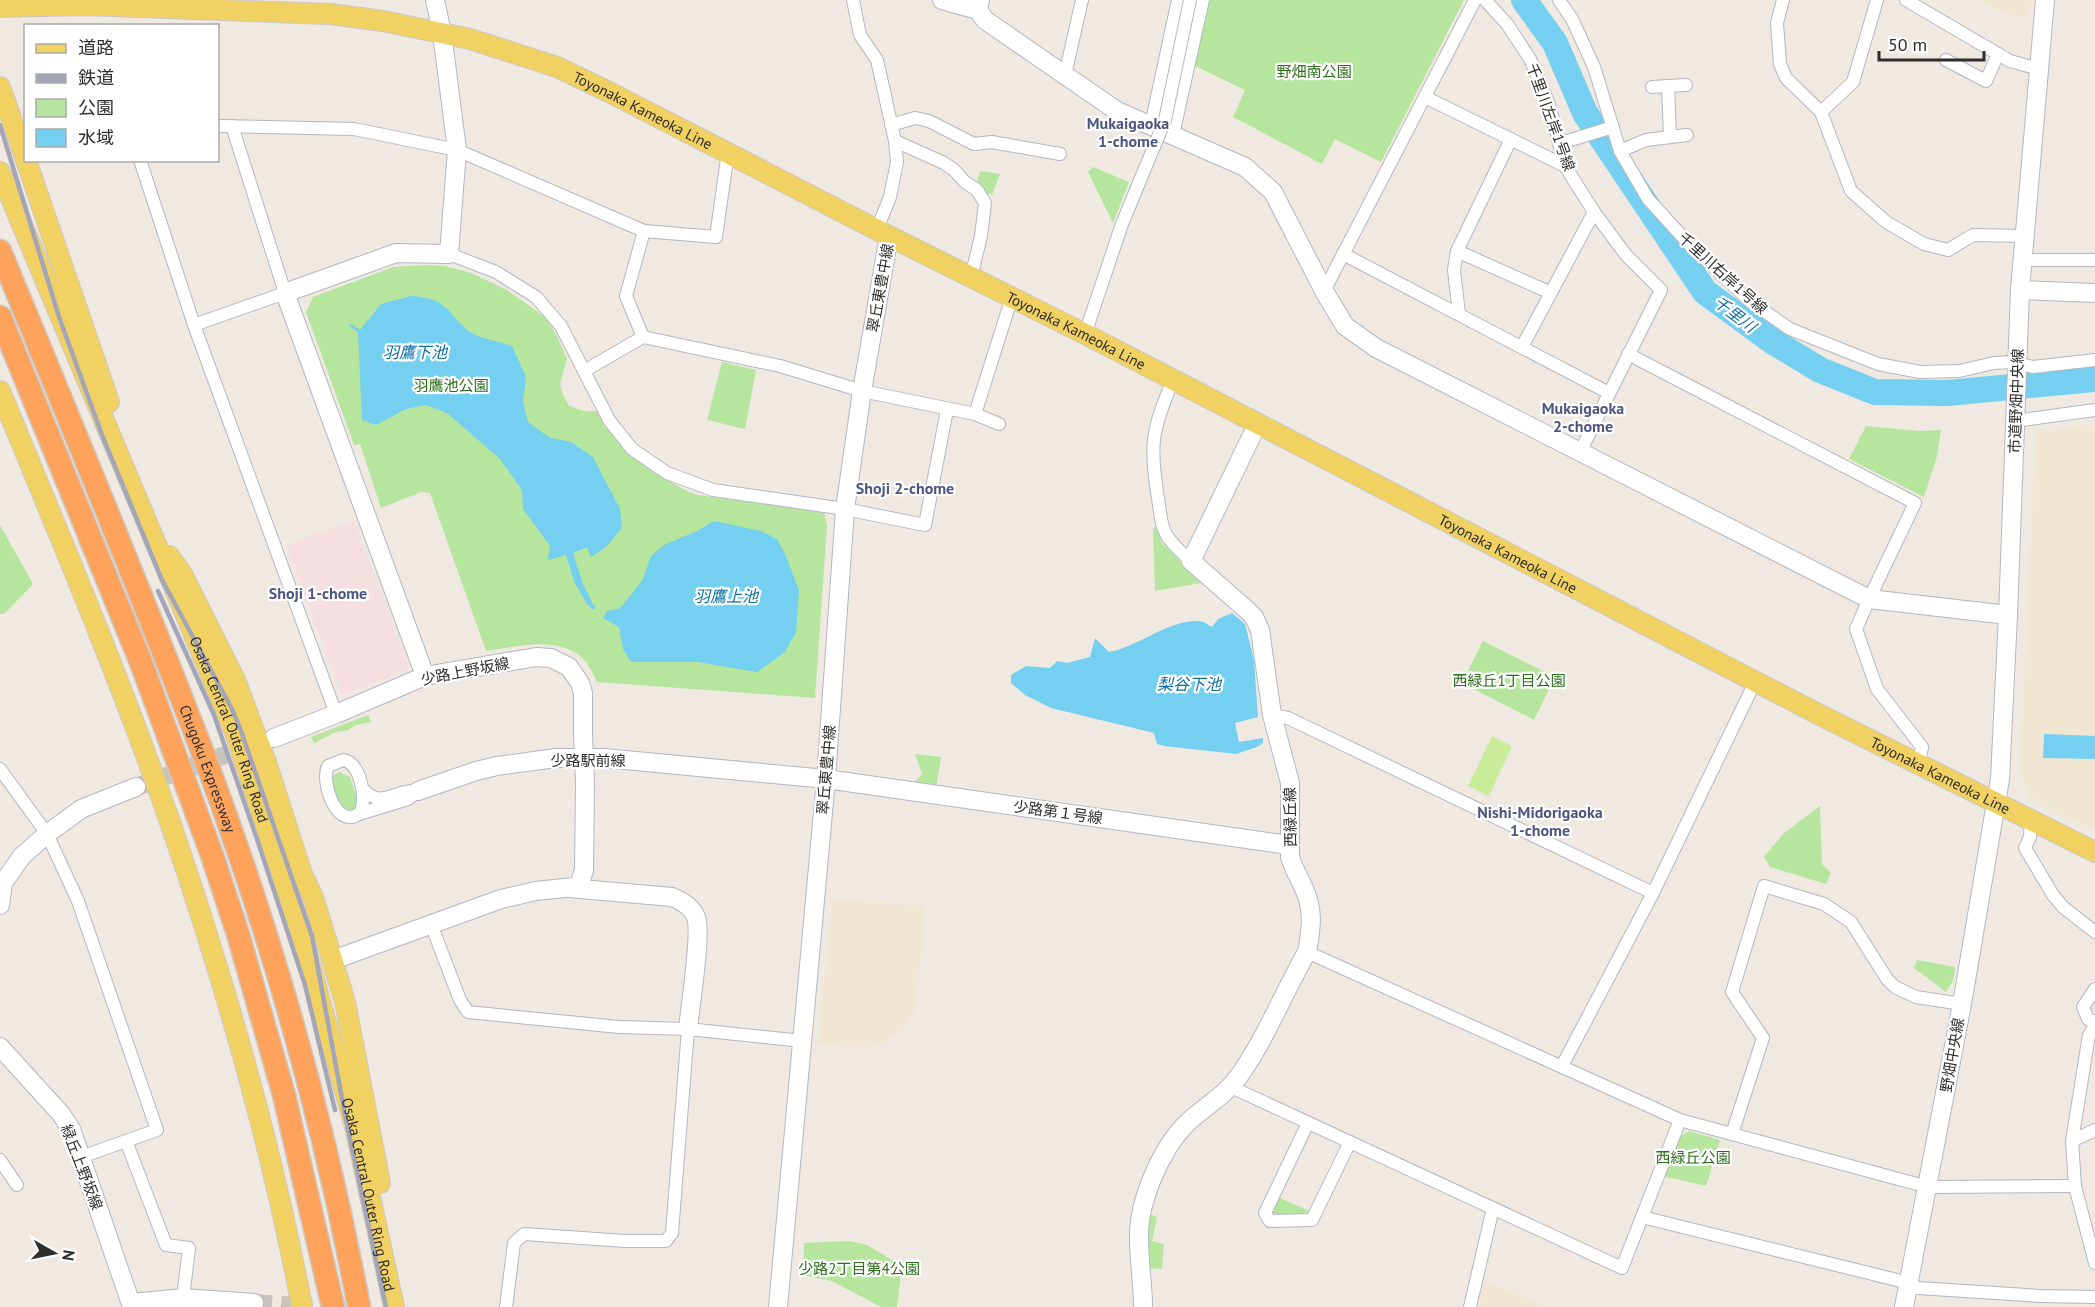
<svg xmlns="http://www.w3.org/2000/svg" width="2095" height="1307" viewBox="0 0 2095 1307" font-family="'PT Sans','Noto Sans JP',sans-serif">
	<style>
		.education { fill: #f0e6d1 }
		.medical { fill: #f5dfe0 }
		.green { fill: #b6e59e }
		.pitch { fill: #c9ec9a }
		.water { fill: #75cff0 }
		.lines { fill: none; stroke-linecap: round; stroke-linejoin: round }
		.stream { stroke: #75cff0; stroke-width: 4.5 }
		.river { stroke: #75cff0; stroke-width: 26 }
		.secondary-tunnel { stroke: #c8c4bd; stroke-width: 18; stroke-dasharray: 18 9; stroke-linecap: butt }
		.street-casing { stroke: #b4b7c1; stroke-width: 14 }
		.secondary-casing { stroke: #b4b7c1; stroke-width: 20 }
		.primary-casing { stroke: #c9c9c9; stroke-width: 22 }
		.highway-casing { stroke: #c9c9c9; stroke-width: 25 }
		.street { stroke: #fff; stroke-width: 12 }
		.secondary { stroke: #fff; stroke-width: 18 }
		.primary { stroke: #f2d163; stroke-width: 20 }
		.highway { stroke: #ffa35c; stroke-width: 22 }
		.rail { stroke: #a3a6b8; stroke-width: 4.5 }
		.street-bridge-casing { stroke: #b4b7c1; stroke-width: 14; stroke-linecap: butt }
		.street-bridge { stroke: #fff; stroke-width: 12 }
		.labels { text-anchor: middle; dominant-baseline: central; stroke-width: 4.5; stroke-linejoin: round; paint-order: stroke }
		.park-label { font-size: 15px; fill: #2c6e1b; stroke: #fff }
		.street-label { font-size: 15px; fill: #2e2e2e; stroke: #fff }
		.neighbourhood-label { font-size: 16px; font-weight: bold; fill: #4d5680; stroke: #fff }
		.water-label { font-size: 16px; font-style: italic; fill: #0d6fa3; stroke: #fff }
	</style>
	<rect width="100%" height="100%" fill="#efe9e1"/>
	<!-- education -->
	<g class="education">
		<polygon points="1982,0 2034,0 2026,18 1995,9"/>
		<polygon points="2095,424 2095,831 2036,802 2028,794 2020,773 2036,429 2053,431"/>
		<polygon points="832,900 926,906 916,1005 911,1018 900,1030 883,1043 869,1048 818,1044"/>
		<polygon points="1485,1280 1544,1307 1479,1307"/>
	</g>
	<!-- medical -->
	<polygon class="medical" points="354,520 410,669 342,695 286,546"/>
	<!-- green -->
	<g class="green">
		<polygon points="1207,0 1464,0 1381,162 1335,139 1322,164 1233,117 1245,90 1193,65"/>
		<polygon points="1093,167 1129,182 1113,223 1088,172"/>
		<polygon points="980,171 1000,174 992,195 990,193 987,195 976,185"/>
		<path d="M426,265L445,266L471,273L507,290L545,317L556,334L567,359L560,384L563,395L569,406L584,411H597C614,441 628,455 658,473C673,483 680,489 698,495L824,512L827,526L815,698L597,682C593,674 589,664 582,658C558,635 515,647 486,651L430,493L421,492L381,508L360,444L354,445L306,312L313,297L393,267Z"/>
		<polygon points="722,362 756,370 745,429 707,420"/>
		<polygon points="1866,426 1920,431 1941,430 1937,456 1924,497 1849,459"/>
		<polygon points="0,525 33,584 4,614 0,614"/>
		<polygon points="1156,527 1162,543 1201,583 1155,591 1153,528"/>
		<polygon points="1483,641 1555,677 1534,720 1462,683"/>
		<polygon points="368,715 371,722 355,725 349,730 336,732 314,743 311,737"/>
		<polygon points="915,754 941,757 936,788 912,785 922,774"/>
		<path d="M340,772L350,777L358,800L357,808C339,819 335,792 331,779L332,776Z"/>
		<polygon points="1820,806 1822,864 1831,873 1826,884 1770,867 1764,857 1783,834"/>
		<polygon points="1917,960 1955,967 1953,981 1946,992 1914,968"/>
		<polygon points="1689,1131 1720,1140 1706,1186 1663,1176 1679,1137"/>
		<path d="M1278,1197L1309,1211C1301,1221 1286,1217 1274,1217L1270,1214Z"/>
		<polygon points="1148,1214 1157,1217 1152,1241 1164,1244 1162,1269 1147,1268"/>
		<polygon points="849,1241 867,1245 902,1266 897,1307 881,1307 832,1281 803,1275 804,1243"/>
	</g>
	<!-- pitch -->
	<polygon class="pitch" points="1492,736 1512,746 1489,796 1468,786"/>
	<!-- water -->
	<g class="water">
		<path d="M411,296C449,298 446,313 470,332C478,338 501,342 512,346L526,377L523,402L528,422L550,438L571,442L593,457L620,509L622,528L606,547L591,557L587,547L573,553L583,584L592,602L588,606L574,581L566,555L548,560L550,546L523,509L522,490L500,459L447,413L426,405L406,409L376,425L362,420L358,332L349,326L351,324L360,330L381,304Z"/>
		<polygon points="714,521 761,531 777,539 785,554 799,590 796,633 784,653 757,672 698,662 631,662 623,649 619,627 603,618 607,611 618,609 622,606 642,581 651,556 664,545 697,531"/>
		<path d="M1232,613L1245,624L1254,660L1258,717L1235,723L1239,742L1263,738V743L1257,747L1236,754L1164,746L1157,744L1154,733L1051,708L1025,695L1011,683V675L1026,666L1050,668L1057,661L1067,663L1090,657L1095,638L1109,652C1137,647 1170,619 1199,621C1204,621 1208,625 1212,627L1218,619Z"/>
		<polygon points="2044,734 2095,736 2095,759 2043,758"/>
	</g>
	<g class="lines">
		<!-- stream -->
		<polyline class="stream" points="590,604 593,607"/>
		<!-- river -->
		<polyline class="river" points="1524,0 1555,43 1585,113 1705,292 1772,341 1820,370 1875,392 1948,393 2095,379"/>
		<!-- secondary-tunnel -->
		<g class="secondary-tunnel">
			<polyline points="136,787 253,745"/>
			<polyline points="254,1303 312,1307"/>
		</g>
		<!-- street casing -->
		<g class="street-casing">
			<g id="street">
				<polyline points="853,0 860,35 877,60 895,141 897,162 890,197 877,229"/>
				<polyline points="1485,0 1507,24 1530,59 1549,104 1565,166 1594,212 1626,255 1661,290 1580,452"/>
				<polyline points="1559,0 1572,19 1594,67 1620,151 1648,199 1689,244 1751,302 1790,329 1878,364 1920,372 1959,371 1994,363 2010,362 2033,367 2095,360"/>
				<polyline points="1783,0 1777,23 1780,64 1786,78 1821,112 1851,191 1886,222 1924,244 1948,250 1973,235 2024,236"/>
				<polyline points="1906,0 2010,61 2039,69"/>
				<polyline points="1946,60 1986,81 1998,54"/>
				<polyline points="1065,75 1082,0"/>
				<polyline points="1668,86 1670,137"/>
				<polyline points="1652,87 1686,85"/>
				<polyline points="1425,97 1565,166"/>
				<polyline points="1821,112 1853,82 1877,0"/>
				<polyline points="891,125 915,118 929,121 974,144 992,142 1060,154"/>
				<polyline points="1151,125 1178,0"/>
				<polyline points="218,126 354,129 457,150 644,231 716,237 728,152"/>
				<polyline points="1173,135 1203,0"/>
				<polyline points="895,141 944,163 954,170 965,182 977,190 985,203 981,236 971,277"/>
				<polyline points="1561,143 1613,127"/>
				<polyline points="1620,151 1646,140 1687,135"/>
				<polyline points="140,160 194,325 336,714"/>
				<polyline points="1457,251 1551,293"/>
				<polyline points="449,254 496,272 536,297 561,326 609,420 632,449 667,473 713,490 845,509 925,525 947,410"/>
				<polyline points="1343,254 1609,393"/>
				<polyline points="2023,260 2095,260"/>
				<polyline points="1324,291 1475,0"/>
				<polyline points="1459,314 1454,270 1457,251 1511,139"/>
				<polyline points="194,325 285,293 232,126"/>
				<polyline points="1085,334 1122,224"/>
				<polyline points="643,337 626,296 644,231"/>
				<polyline points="1522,347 1594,212"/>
				<polyline points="1628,354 1915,503 1869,599 1856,629 1877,689 1922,747 1919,764"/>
				<polyline points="584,371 643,337 780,366 862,391 975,414 999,424"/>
				<path d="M1173,380C1152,430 1149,444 1158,498C1160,509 1160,524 1166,534C1172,545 1182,553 1191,561"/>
				<polyline points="975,414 1012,297"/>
				<polyline points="2015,421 2095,410"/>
				<polyline points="1272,715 1288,718 1653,893"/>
				<path d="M343,760C361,763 366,797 361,812C338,833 320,783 328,766Z"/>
				<polyline points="0,769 47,834 78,901 157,1130 81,1157"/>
				<path d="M364,790C381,808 392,792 412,791"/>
				<polyline points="359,814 408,799 418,791"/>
				<polyline points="2031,820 2030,837 2025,848 2053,895 2063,907 2095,932"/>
				<polyline points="431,924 460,1000 468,1012 619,1027 688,1029 802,1041"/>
				<polyline points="1307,952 1680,1120 1928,1187 2075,1186"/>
				<polyline points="2095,989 2083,1007 2088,1019 2095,1022"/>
				<polyline points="2095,1025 2089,1035 2072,1141 2075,1186 2095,1263"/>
				<polyline points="1562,1066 1653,893 1755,682"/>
				<polyline points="1231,1087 1622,1268 1680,1120"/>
				<polyline points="1308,1123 1265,1213 1270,1221 1312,1220 1350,1142"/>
				<polyline points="1732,1134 1763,1038 1732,992 1764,886 1824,904 1851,922 1887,979 1895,987 1916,997 1962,1004"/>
				<polyline points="126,1141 166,1245 189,1248 183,1298"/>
				<polyline points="2072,1141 2095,1130"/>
				<polyline points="0,1160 17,1185"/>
				<polyline points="1642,1217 1909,1283 1918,1288 2040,1296 2095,1297"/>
				<polyline points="506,1307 514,1243 524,1234 625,1241 666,1241 672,1233 688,1029"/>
				<polyline points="1470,1307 1493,1208"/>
			</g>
		</g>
		<!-- secondary casing -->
		<g class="secondary-casing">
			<g id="secondary">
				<polyline points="942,0 978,10"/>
				<polyline points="980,0 978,10 985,20 1117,111 1245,167 1273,192 1324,291 1345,326 1376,348 1869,599 2008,615"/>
				<polyline points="2020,290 2095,293"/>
				<polyline points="425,676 285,293 396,253 449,254 457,150 442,33 435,0"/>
				<polyline points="274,738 336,714 425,676 536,657 551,658 569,667 580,683 583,693 583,735 585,783 584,870 580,883 574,887 536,891 501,899 333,960"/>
				<polyline points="418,791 476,771 497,766 556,758 604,758 826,779 1289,845"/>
				<path d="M569,888L672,897C682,901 692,907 696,917C702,934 690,1006 688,1029"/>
				<polyline points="0,905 3,883 22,856 47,834 81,809 136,787"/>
				<polyline points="0,1047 61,1114 71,1129 132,1307"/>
				<polyline points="131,1303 183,1298 254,1303"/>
				<polyline points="778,1307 826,779 845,509 862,391 889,236"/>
				<path d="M1143,1307C1143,1284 1139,1261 1139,1238C1138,1203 1160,1151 1185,1125C1202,1108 1224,1097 1239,1076C1266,1038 1284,992 1307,952C1311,930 1314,912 1305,891C1300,879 1294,870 1290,857V783L1272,715L1260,630L1254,617L1247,610L1191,561L1257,425"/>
				<polyline points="1904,1307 1962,1004 2000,779 2008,615 2020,290 2045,0"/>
			</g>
		</g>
		<!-- primary casing -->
		<g class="primary-casing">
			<g id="primary">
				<path id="s1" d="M0,7L84,5L330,14L383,21L470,39L557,67L609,92L889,236L1085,334L1820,715L2095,852"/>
				<polyline points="0,87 26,160"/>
				<polyline points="26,160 109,402"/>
				<path id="s2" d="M0,172L236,735L302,936L355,1127L394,1307"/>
				<path d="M0,391C59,534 120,678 171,825C225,982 271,1143 302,1307"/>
				<polyline points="169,556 181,572 235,680 266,762 302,874 313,897 345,1002 380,1183"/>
			</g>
		</g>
		<!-- highway casing -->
		<g class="highway-casing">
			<g id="highway">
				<path id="s3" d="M0,251C69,419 139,586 204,756C271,933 324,1121 359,1307"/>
				<polyline points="0,317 140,660 212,855 238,934 284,1095 333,1307"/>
			</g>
		</g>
		<!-- street -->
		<use href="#street" class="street"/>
		<!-- secondary -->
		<use href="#secondary" class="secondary"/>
		<!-- primary -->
		<use href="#primary" class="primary"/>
		<!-- highway -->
		<use href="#highway" class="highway"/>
		<!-- rail -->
		<g class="rail">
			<polyline points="0,125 59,317 102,435 162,580 232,709 241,731 312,936 345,1115 386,1307"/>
			<polyline points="158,591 214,715 257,839 305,985 335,1110"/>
		</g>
		<!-- street-bridge casing -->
		<g class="street-bridge-casing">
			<polyline id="street-bridge" points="1122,224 1165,120 1190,0"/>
		</g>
		<!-- street-bridge -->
		<use href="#street-bridge" class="street-bridge"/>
	</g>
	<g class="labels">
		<!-- park labels -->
		<g class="park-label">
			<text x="1314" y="71">野畑南公園</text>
			<text x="451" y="385">羽鷹池公園</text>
			<text x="1509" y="680">西緑丘1丁目公園</text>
			<text x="1693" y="1157">西緑丘公園</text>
			<text x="859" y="1268">少路2丁目第4公園</text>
		</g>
		<!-- street labels -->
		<g class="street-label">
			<text stroke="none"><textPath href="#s1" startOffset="660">Toyonaka Kameoka Line</textPath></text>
			<text transform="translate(1551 117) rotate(70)">千里川左岸1号線</text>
			<text transform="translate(1723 273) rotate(42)">千里川右岸1号線</text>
			<text transform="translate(880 288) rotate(-80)">翠丘東豊中線</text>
			<text stroke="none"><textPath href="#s1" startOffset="1146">Toyonaka Kameoka Line</textPath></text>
			<text transform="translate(2016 401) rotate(-88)">市道野畑中央線</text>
			<text stroke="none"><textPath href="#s1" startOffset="1632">Toyonaka Kameoka Line</textPath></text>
			<text transform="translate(465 671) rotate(-11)">少路上野坂線</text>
			<text stroke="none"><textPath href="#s2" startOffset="603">Osaka Central Outer Ring Road</textPath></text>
			<text x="588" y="760">少路駅前線</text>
			<text stroke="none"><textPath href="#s3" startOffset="558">Chugoku Expressway</textPath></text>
			<text transform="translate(826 770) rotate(-85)">翠丘東豊中線</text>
			<text stroke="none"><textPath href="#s1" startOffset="2118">Toyonaka Kameoka Line</textPath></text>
			<text transform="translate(1058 812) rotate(8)">少路第１号線</text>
			<text transform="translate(1290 817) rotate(-91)">西緑丘線</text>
			<text transform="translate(1952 1055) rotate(-80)">野畑中央線</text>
			<text transform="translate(82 1167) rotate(69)">緑丘上野坂線</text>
			<text stroke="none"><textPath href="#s2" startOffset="1089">Osaka Central Outer Ring Road</textPath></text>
		</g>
		<!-- neighbourhood labels -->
		<g class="neighbourhood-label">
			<text x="1128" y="123">Mukaigaoka<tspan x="1128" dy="18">1-chome</tspan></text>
			<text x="1583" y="408">Mukaigaoka<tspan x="1583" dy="18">2-chome</tspan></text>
			<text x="905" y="488">Shoji 2-chome</text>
			<text x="318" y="593">Shoji 1-chome</text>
			<text x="1540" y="812">Nishi-Midorigaoka<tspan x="1540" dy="18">1-chome</tspan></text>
		</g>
		<!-- water labels -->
		<g class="water-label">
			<text transform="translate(1735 314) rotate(37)">千里川</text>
			<text x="415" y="352">羽鷹下池</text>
			<text x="726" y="596">羽鷹上池</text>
			<text x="1189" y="684">梨谷下池</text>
		</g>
	</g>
	<!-- legend -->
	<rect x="24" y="24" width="195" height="138" fill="#ffffff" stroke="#ababab" stroke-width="1.5"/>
	<rect x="36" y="44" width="30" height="9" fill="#f2d163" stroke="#ababab" stroke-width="1.5"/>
	<text x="78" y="54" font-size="18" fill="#2e2e2e">道路</text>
	<rect x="36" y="74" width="30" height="9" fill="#a3a6b8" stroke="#ababab" stroke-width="1.5"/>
	<text x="78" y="84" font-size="18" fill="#2e2e2e">鉄道</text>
	<rect x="36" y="99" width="30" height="18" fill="#b6e59e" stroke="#ababab" stroke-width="1.5"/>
	<text x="78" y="114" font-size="18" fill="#2e2e2e">公園</text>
	<rect x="36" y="129" width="30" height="18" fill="#75cff0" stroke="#ababab" stroke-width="1.5"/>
	<text x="78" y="144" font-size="18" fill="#2e2e2e">水域</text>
	<!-- north arrow -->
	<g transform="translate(54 1253) rotate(99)" stroke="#ffffff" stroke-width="4.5" paint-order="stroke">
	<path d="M0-4.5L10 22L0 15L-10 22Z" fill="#2e2e2e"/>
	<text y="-9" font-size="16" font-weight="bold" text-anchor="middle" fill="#2e2e2e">N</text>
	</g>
	<!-- scale -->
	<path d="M1879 51v9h105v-9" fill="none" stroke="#2e2e2e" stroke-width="3"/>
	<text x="1888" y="51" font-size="18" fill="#2e2e2e" stroke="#ffffff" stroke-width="4.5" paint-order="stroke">50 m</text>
</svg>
